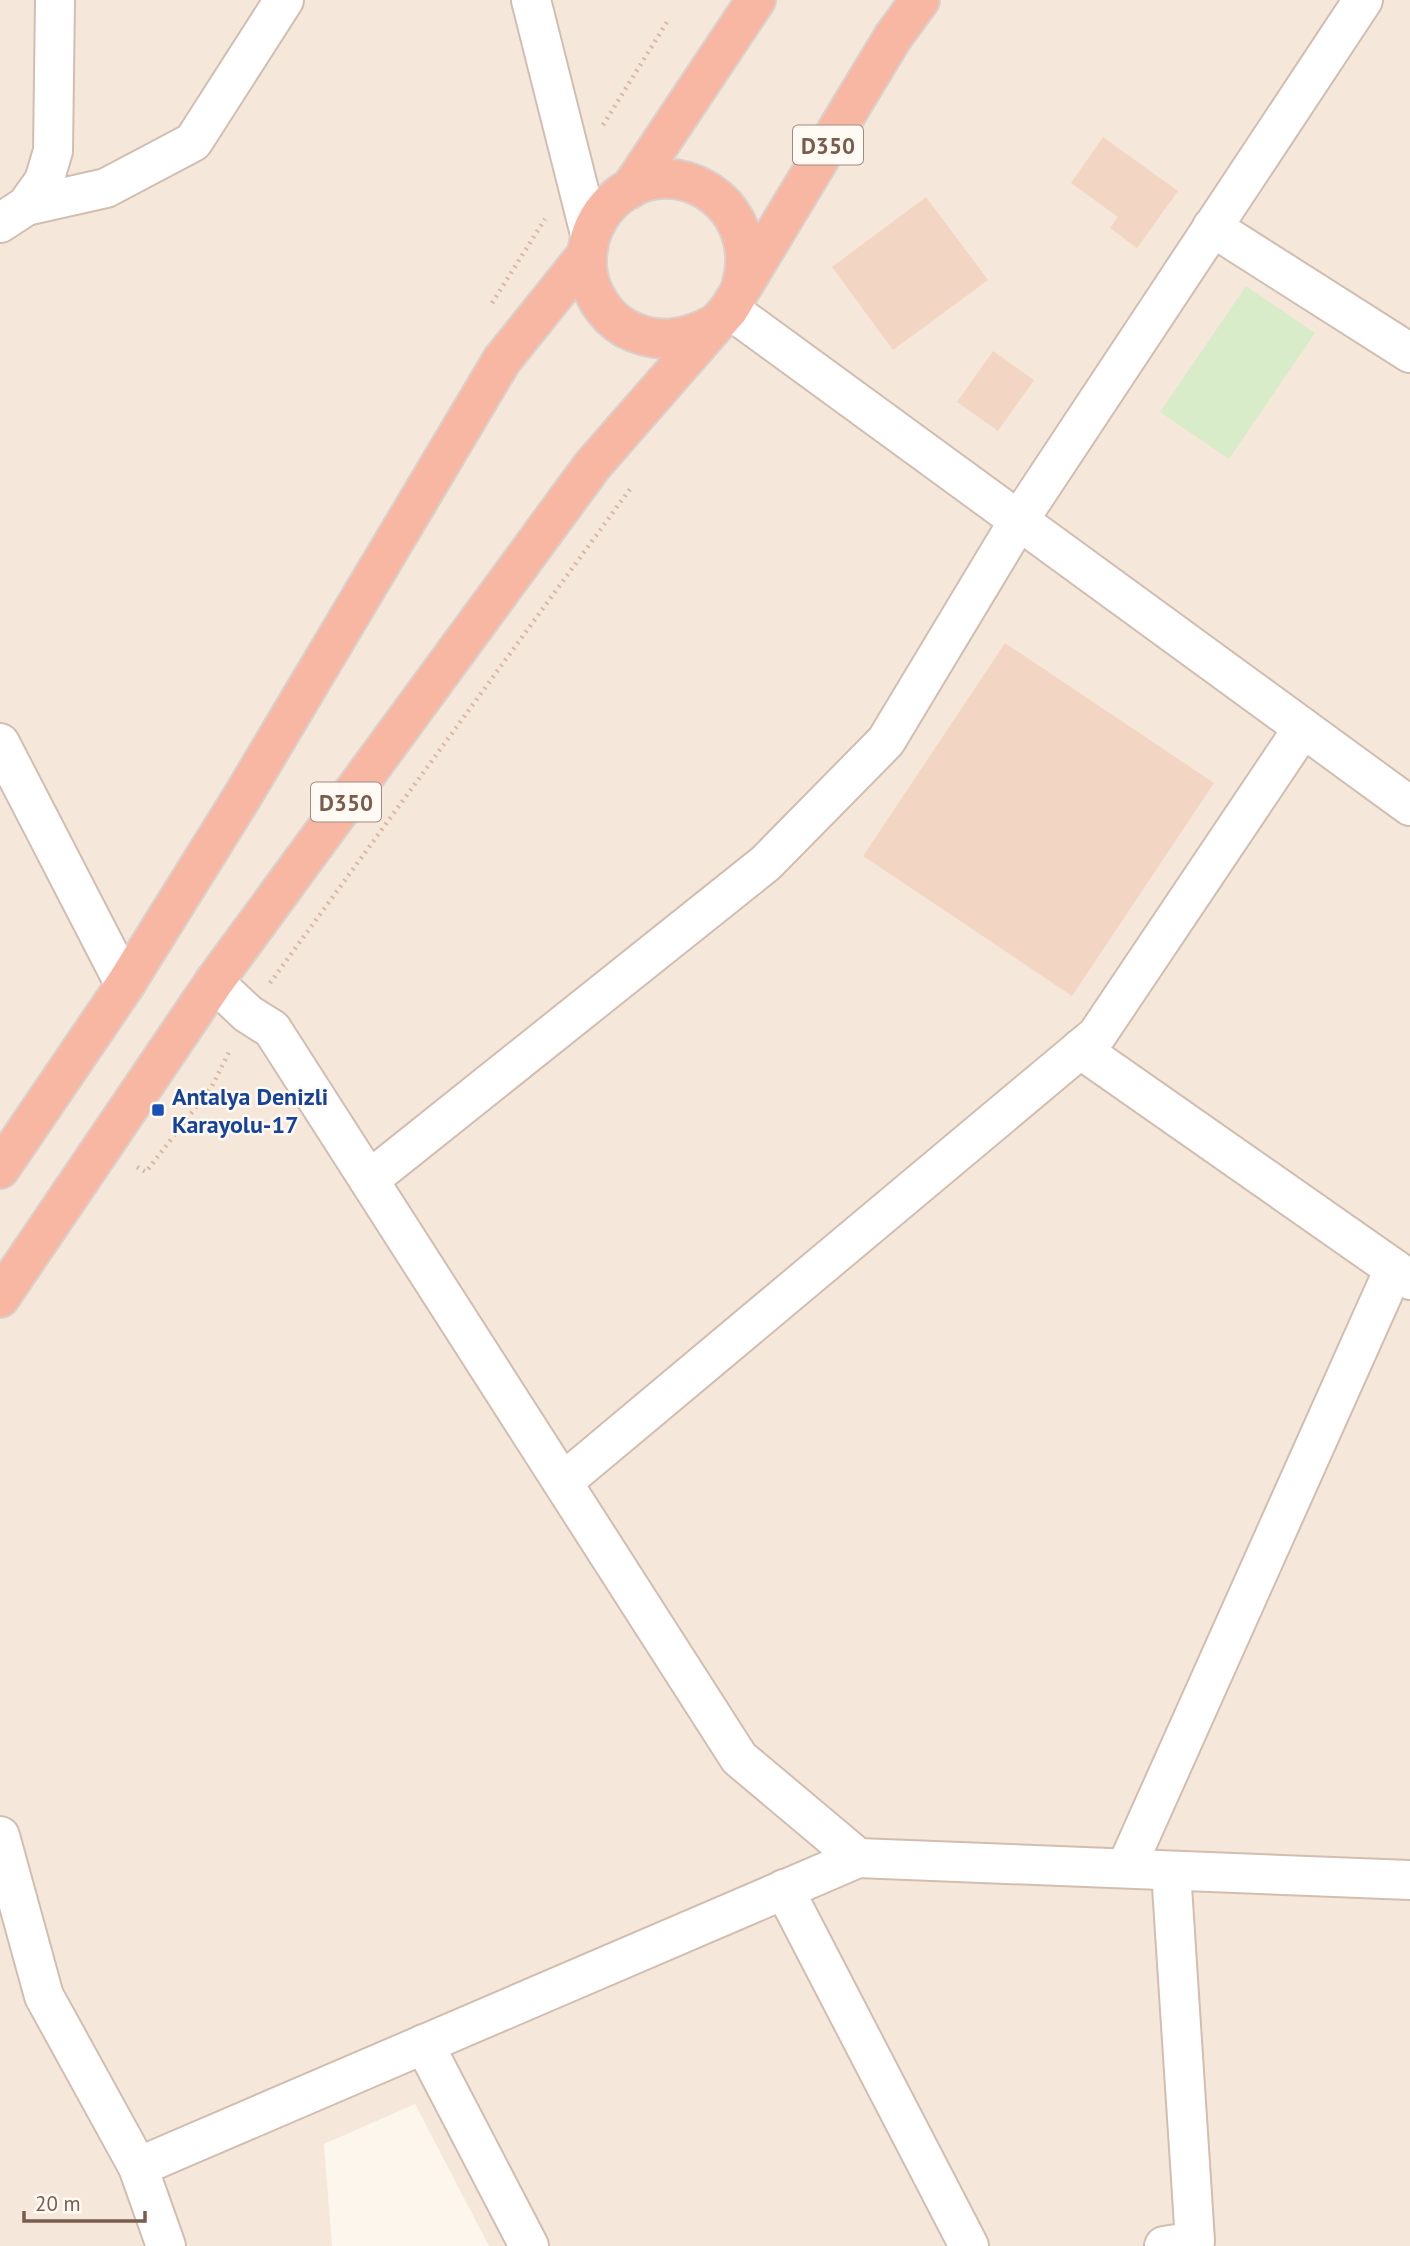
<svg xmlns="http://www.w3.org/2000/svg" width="1410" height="2246" viewBox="0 0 1410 2246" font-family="'PT Sans',sans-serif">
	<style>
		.residential { fill: #f5e8da }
		.green { fill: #d8ecc9 }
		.building { fill: #f3d5c3 }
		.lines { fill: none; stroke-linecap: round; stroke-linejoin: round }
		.minor-casing { stroke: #d1beb0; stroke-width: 42 }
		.highway-casing { stroke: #dad1cd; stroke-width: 42 }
		.path { stroke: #d9b8a5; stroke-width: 4.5; stroke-dasharray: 2 5; stroke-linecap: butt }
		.minor { stroke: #fff; stroke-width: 38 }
		.highway { stroke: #f7b7a3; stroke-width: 38 }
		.transit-dot { fill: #1a4fb4; stroke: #fffaf3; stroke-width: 2.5 }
		.labels { text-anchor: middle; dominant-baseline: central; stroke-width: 5; stroke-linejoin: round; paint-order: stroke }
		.shield { fill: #fffaf3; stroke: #a28b7f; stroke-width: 2 }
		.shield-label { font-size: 23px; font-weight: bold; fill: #7a5c4d }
		.transit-label { font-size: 24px; font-weight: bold; fill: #164399; stroke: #fffaf3; text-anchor: start }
	</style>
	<rect width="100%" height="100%" fill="#fdf6ec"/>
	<!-- residential -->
	<polygon class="residential" points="0,0 1410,0 1410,2246 489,2246 415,2104 324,2144 332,2246 0,2246"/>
	<!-- green -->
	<polygon class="green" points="1246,286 1315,333 1229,459 1160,412"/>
	<!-- building -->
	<g class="building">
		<polygon points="1103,137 1178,191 1137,248 1110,228 1118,217 1071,183"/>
		<polygon points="926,197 988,280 893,350 832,267"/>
		<polygon points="993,351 1034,380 998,431 957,402"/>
		<polygon points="1005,643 1214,783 1072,996 863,856"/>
	</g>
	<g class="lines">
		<!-- minor casing -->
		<g class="minor-casing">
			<g id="minor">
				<polyline points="531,0 590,234"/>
				<polyline points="26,206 106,188 193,142 284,0"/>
				<polyline points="0,223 26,206 44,181 53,151 55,0"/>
				<polyline points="1212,227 1410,353"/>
				<polyline points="729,309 1410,806"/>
				<polyline points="0,743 125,985"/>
				<polyline points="214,982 248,1014 272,1029 739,1758 858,1858"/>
				<polyline points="1080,1049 1410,1280"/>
				<polyline points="369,1180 766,863 886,741 1019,520 1363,0"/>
				<polyline points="563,1482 1097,1035 1303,728"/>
				<polyline points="0,1836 44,1996 138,2167 858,1858 1410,1880"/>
				<polyline points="1126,1868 1394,1269"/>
				<polyline points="784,1889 969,2246"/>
				<polyline points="424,2044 529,2246"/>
				<polyline points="138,2167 166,2246"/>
				<polyline points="1164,2246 1195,2241 1171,1871"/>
			</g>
		</g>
		<!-- highway casing -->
		<g class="highway-casing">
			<g id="highway">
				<polyline points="630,189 756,0"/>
				<path d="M715,324C685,340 656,345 625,328C604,316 589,291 587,267C586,245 592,225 606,208C665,140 767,201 741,287"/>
				<polyline points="0,1169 125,985 242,797 502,360 587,254"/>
				<polyline points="0,1298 214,982 592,466 729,309 893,37 920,0"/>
			</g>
		</g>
		<!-- path -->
		<g class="path">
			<polyline points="603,125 667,22"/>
			<polyline points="492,303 545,219"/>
			<polyline points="270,983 630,489"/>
			<polyline points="137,1167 146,1172 212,1086 230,1050"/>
		</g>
		<!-- minor -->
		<use href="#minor" class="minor"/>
		<!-- highway -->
		<use href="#highway" class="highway"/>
	</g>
	<!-- markers -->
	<rect class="transit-dot" x="151" y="1103" width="14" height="14" rx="3.5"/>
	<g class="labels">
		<!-- shield labels -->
		<g class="shield">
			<rect x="793" y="125.5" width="70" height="39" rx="5"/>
			<rect x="311" y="782.5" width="70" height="39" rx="5"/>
		</g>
		<g class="shield-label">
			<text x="828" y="145">D350</text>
			<text x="346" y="802">D350</text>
		</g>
		<!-- transit labels -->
		<g class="transit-label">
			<text x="172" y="1096">Antalya Denizli<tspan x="172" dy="28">Karayolu-17</tspan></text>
		</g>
	</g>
	<!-- scale -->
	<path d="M24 2211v10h121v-10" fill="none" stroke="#7a5c4d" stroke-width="3.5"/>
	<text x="35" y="2211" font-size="21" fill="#7a5c4d" stroke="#fffaf3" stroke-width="5" paint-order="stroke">20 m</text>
</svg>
